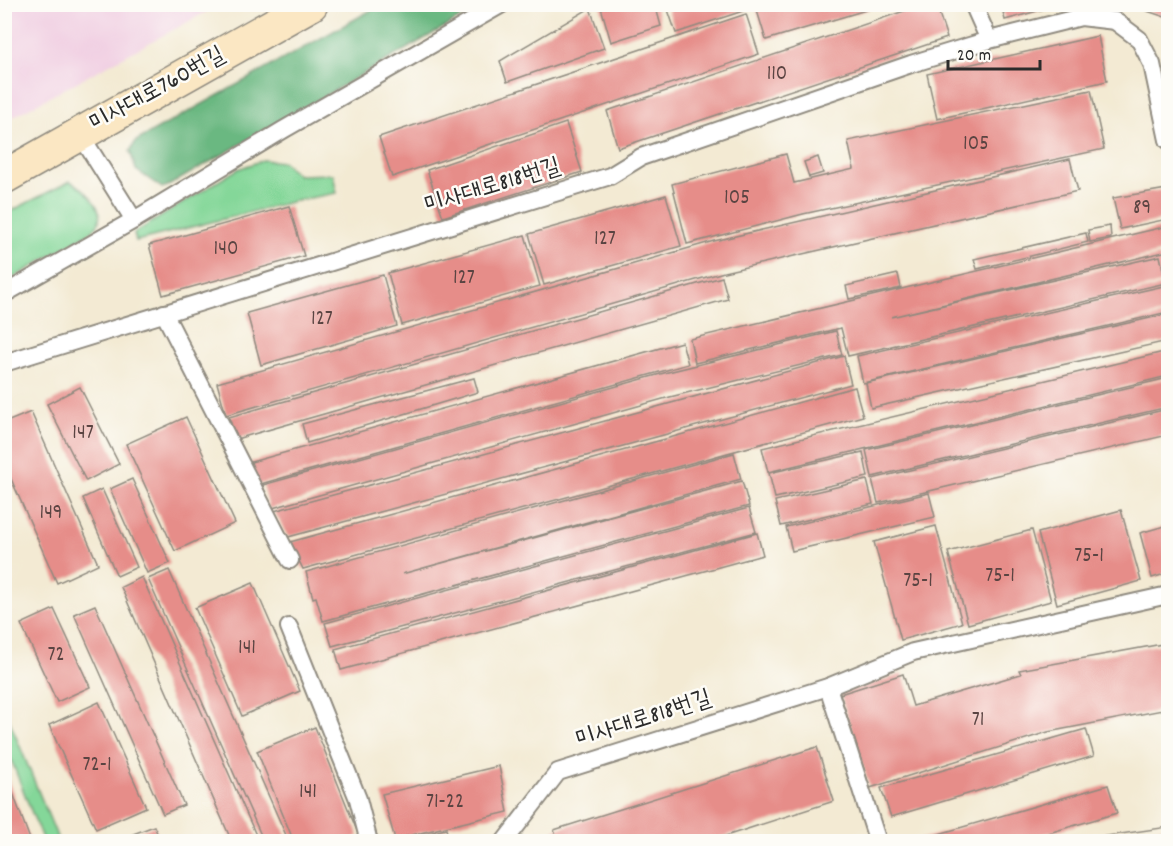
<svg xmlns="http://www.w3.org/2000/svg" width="1173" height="846" viewBox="0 0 1173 846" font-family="Dekko,'Poor Story',sans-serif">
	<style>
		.built { fill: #f1d0e3 }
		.green { fill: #84d799; stroke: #588162; stroke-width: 1.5 }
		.forest { fill: #6bb881; stroke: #4b7256; stroke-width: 1.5 }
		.building { fill: #e68d89 }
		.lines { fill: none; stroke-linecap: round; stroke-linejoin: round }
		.lane-casing { stroke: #8f8a7f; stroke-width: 20 }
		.secondary-casing { stroke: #8f8a7f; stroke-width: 36 }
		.lane { stroke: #fff; stroke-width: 16 }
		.secondary { stroke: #fbe7c3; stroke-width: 33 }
		.labels { text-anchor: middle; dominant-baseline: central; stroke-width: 5; stroke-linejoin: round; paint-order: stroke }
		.number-label { font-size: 21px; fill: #5a4442 }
		.street-label { font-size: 24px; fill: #2b2b2b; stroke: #fdfcf7 }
	</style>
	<rect width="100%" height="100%" fill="#fdfcf7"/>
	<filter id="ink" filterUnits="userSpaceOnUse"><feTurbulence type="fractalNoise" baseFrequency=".0167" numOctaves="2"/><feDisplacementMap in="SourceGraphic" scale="12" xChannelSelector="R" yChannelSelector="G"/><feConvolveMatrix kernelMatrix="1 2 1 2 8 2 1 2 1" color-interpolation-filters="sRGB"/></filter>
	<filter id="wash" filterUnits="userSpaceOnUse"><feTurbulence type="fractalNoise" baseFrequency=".008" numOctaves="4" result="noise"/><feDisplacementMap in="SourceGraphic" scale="24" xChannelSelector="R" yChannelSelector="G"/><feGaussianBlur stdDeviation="1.35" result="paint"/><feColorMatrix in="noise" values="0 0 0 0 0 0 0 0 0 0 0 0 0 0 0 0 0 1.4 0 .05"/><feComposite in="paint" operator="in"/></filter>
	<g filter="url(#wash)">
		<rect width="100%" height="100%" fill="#f3ead3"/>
		<!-- built -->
		<polygon class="built" points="5,4 219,4 219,5 5,121"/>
		<!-- green -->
		<g class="green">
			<polygon points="263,160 283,162 298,175 333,174 337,193 299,200 136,241 134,233 238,169"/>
			<path d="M70,181C87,190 113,215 91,232L5,283V214Z"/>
			<polygon points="5,710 56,834 58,841 43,841 5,744"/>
		</g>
		<!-- forest -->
		<polygon class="forest" points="382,4 483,5 168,186 162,188 136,170 130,151 136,141"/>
		<g id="blocks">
			<!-- building -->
			<g class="building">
				<polygon points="600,4 655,4 661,26 611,42"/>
				<polygon points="666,4 744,4 746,10 676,33"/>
				<polygon points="755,4 875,4 876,7 766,40"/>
				<polygon points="925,4 936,4 947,38 618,148 607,111"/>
				<polygon points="1001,4 1059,4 1059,5 1005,20"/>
				<polygon points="1142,4 1168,4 1168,18 1141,9"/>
				<polygon points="590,8 604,48 507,82 500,61"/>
				<polygon points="746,14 759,54 392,177 379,137"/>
				<polygon points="1098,36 1107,81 937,119 927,74"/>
				<polygon points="1091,90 1104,149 803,214 687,244 672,184 786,154 794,183 854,169 848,141"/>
				<polygon points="566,123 582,172 443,217 427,170"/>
				<polygon points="818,157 823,173 809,177 804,162"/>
				<polygon points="1070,159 1078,191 724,272 226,415 217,383 714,241"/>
				<polygon points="1167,189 1168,219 1120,229 1113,198"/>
				<polygon points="666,195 681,246 544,285 529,234"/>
				<polygon points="289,206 304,256 163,295 149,245"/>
				<polygon points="1110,226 1111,238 1090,242 1088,230"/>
				<polygon points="1168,226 1168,251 891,317 1160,256 1166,283 848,356 841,328 695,363 690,339"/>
				<polygon points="1086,233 1088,242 977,269 974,259"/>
				<polygon points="525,235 540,286 402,325 388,273"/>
				<polygon points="898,274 901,288 849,299 846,286"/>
				<polygon points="383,275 397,326 261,365 247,313"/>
				<polygon points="722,277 728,299 236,439 229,417"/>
				<polygon points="1168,285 1168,312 863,383 857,356"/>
				<polygon points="1168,314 1168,341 871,408 866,383"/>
				<polygon points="836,331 842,355 670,397 269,509 263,485 664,373"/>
				<polygon points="682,342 688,364 257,485 251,462"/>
				<polygon points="1168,351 1168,376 768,472 762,448"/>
				<polygon points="844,356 851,384 288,537 274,511"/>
				<polygon points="474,378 478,392 307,443 302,424"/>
				<polygon points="1168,378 1168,407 872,477 866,450"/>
				<polygon points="80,387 119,464 86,481 47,404"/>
				<polygon points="855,387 863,416 303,569 290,542"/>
				<polygon points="1168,409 1168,435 878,503 872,479"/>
				<polygon points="31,412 98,564 57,583 4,463 4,423"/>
				<polygon points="186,417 235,523 175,551 126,444"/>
				<polygon points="863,452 868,477 775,498 769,473"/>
				<polygon points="734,453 741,479 402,574 742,481 749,506 323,621 316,597 313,598 306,572"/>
				<polygon points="132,479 170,563 147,573 110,489"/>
				<polygon points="867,480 873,504 781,526 775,501"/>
				<polygon points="102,489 137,567 117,576 83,498"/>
				<polygon points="929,493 935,517 792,551 786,527"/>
				<polygon points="749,508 756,532 332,646 325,623"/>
				<polygon points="1121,510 1141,581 1057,604 1038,533"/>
				<polygon points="1168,525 1168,573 1152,578 1140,533"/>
				<polygon points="936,526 962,623 901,640 874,542"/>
				<polygon points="1032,530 1051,601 968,624 948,552"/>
				<polygon points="757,533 763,555 341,670 335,649"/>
				<polygon points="169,570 289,842 264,842 148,579"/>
				<polygon points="142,577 259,842 232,842 121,587"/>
				<polygon points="253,583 300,691 242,716 195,608"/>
				<polygon points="95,605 184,805 163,814 74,614"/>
				<polygon points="54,609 90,687 57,702 21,624"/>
				<polygon points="1168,643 1168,709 1048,732 870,788 840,694 903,674 913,706 1021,674 1019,670"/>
				<polygon points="99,702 146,807 96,829 49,725"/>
				<polygon points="315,727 359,836 345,842 294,842 257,751"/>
				<polygon points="1086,729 1094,756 891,817 881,788"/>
				<polygon points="817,747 834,801 707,842 558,842 554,830"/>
				<polygon points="499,766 508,812 395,839 382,794"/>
				<polygon points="4,772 5,772 31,842 4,842"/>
				<polygon points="1108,785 1117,813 1018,842 911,842"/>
				<polygon points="154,826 161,842 115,842 115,841"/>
				<polygon points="1168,827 1168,842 1080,842 1080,840"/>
				<polygon points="446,829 450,842 395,842 395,841"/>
			</g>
		</g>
	</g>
	<g filter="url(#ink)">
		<use href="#blocks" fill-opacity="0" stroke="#8f8a7f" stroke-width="1.5"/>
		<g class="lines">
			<!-- lane casing -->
			<g class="lane-casing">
				<g id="lane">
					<polyline points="973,4 989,40 1081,17 1115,21 1139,39 1152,64 1168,140"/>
					<polyline points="80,134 134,220 283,130 502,4"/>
					<polyline points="4,294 134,220"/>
					<polyline points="164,313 290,560"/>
					<polyline points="4,363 610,176 641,157 911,64 989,40"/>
					<polyline points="289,627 358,799 369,842"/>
					<polyline points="828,687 878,842"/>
					<polyline points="504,842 558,772 828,687 913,652 1168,595"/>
				</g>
			</g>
			<!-- secondary casing -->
			<g class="secondary-casing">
				<polyline id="secondary" points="4,177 311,4"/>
			</g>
			<!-- lane -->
			<use href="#lane" class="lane"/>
			<!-- secondary -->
			<use href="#secondary" class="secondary"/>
		</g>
	</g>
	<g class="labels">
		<!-- number labels -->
		<g class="number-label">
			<text x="777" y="75">110</text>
			<text x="976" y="145">105</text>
			<text x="737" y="199">105</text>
			<text x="1142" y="209">89</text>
			<text x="605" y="240">127</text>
			<text x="226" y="250">140</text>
			<text x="464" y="279">127</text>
			<text x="322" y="320">127</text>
			<text x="83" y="434">147</text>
			<text x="51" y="514">149</text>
			<text x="1089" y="557">75-1</text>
			<text x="1000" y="577">75-1</text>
			<text x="918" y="582">75-1</text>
			<text x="247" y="649">141</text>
			<text x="56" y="656">72</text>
			<text x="978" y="721">71</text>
			<text x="97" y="766">72-1</text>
			<text x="308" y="793">141</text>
			<text x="445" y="803">71-22</text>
		</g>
		<!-- street labels -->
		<g class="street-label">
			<text transform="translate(158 90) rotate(-29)">미사대로760번길</text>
			<text transform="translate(493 187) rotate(-17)">미사대로818번길</text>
			<text transform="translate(644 720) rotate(-18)">미사대로818번길</text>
		</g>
	</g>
	<!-- margin -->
	<rect width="1173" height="846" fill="none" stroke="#fdfcf7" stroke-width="24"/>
	<!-- scale -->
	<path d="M948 60v9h92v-9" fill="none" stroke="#2b2b2b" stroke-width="3"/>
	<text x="957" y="60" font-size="18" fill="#2b2b2b" stroke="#fdfcf7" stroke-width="4.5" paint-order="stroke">20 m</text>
</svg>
